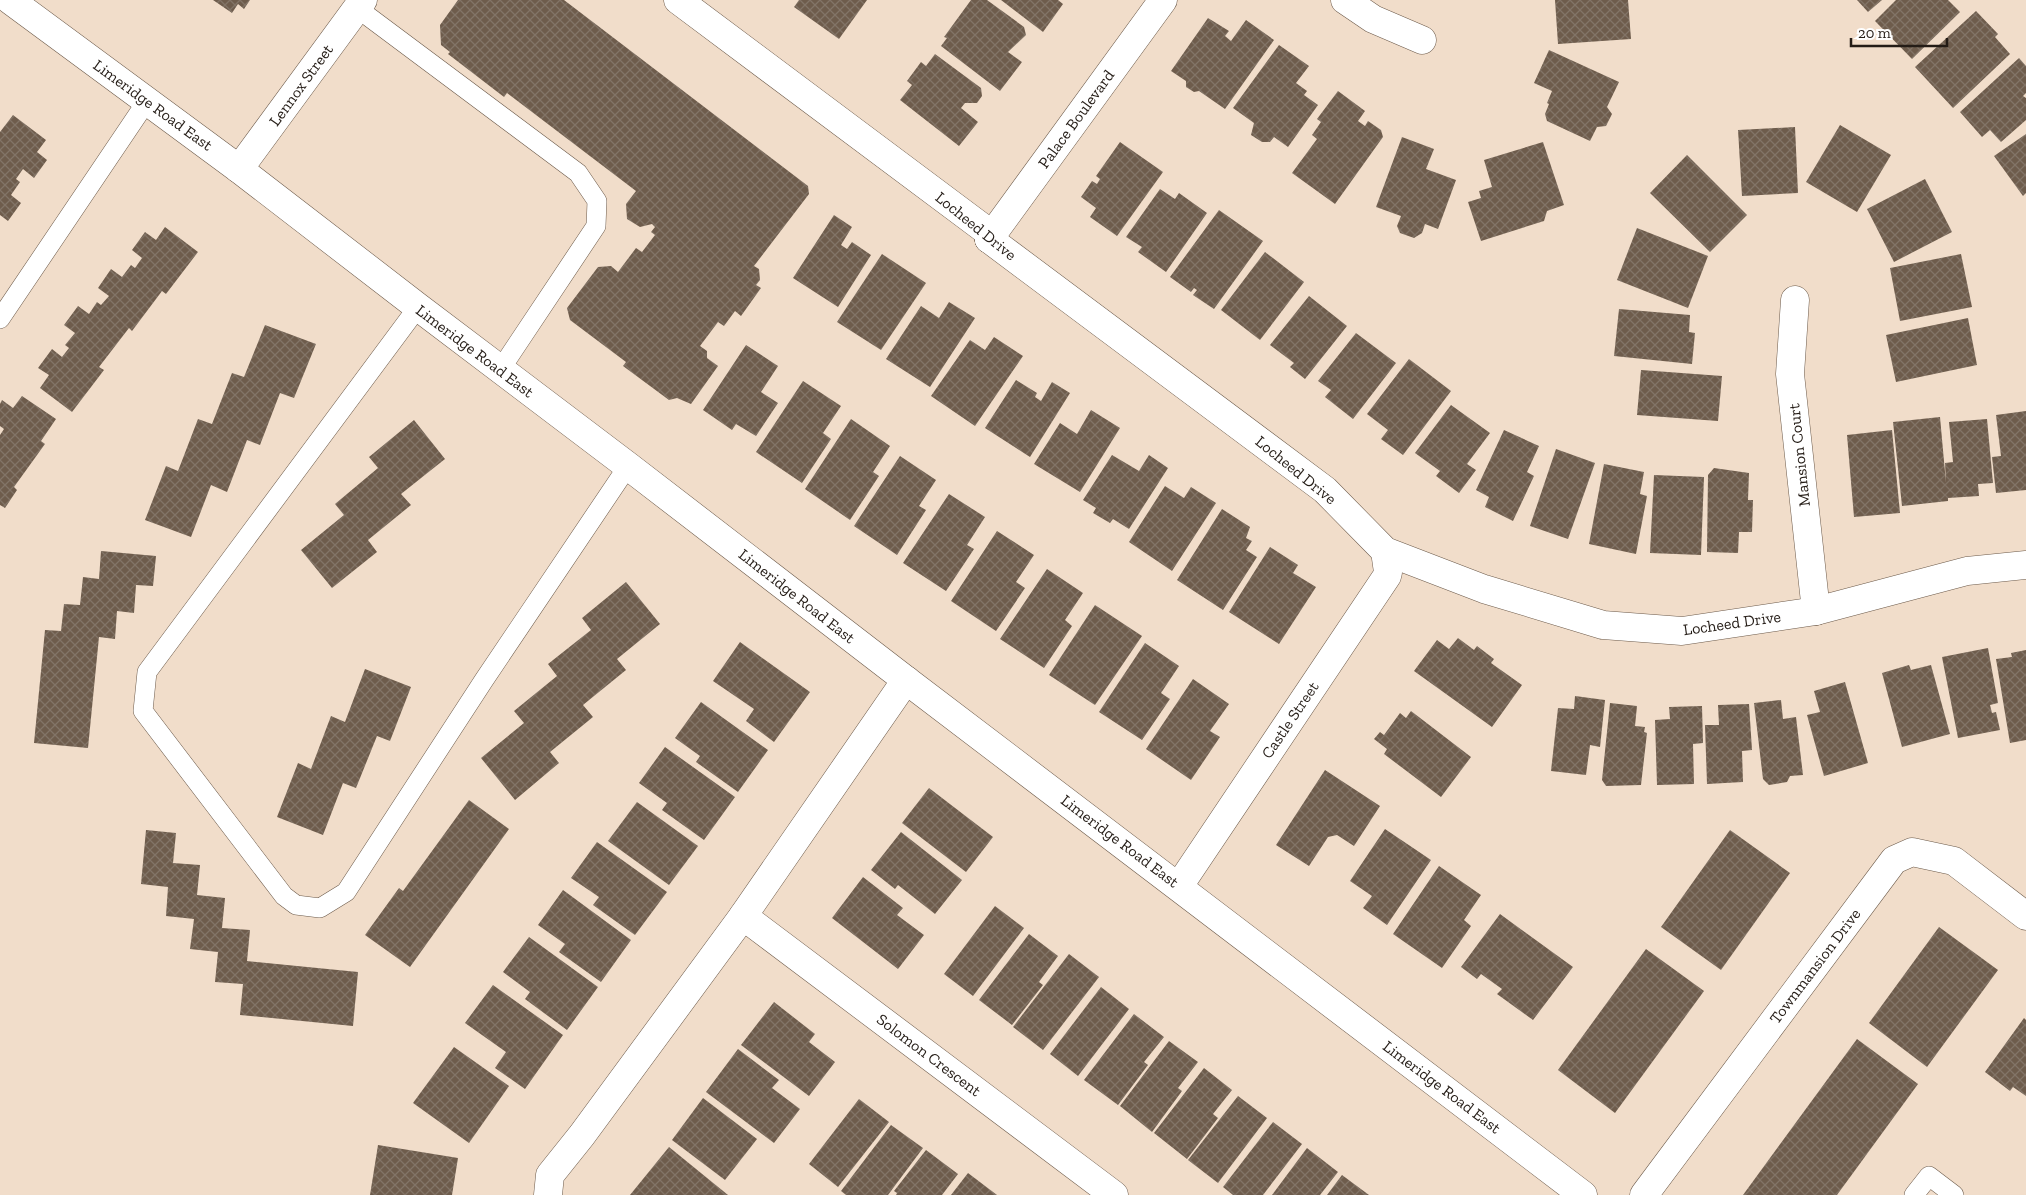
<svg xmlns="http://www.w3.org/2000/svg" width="2026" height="1195" viewBox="0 0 2026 1195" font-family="'Zilla Slab',serif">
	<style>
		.building { fill: url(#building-cross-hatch) }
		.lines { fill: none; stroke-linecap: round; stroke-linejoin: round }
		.service-casing { stroke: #6c5a4a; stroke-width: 20 }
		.minor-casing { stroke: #6c5a4a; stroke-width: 29 }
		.tertiary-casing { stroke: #6c5a4a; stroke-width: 29 }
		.service { stroke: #fff; stroke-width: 19 }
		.minor { stroke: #fff; stroke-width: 28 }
		.tertiary { stroke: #fff; stroke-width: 28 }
		.labels { text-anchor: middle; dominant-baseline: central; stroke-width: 5; stroke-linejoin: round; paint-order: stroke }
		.street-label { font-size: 16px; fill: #241c16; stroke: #fff }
	</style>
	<defs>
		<pattern id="building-cross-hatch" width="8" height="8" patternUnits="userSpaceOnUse" patternTransform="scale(1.25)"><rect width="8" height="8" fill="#6e5c4c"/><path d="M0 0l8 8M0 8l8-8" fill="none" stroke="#827467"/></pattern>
	</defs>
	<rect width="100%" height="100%" fill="#f1ddca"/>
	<!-- building -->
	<g class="building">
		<polygon points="213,0 250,0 244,9 238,4 232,13"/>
		<polygon points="458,0 564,0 808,186 809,194 754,266 759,269 760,280 756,285 761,288 741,316 735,311 724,326 718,322 700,346 707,351 707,358 718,366 691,404 677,398 669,400 623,366 626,362 570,320 567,308 598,267 611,266 618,272 636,248 642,252 655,235 651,232 655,227 652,224 640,227 627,219 626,204 636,191 507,93 504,97 448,54 450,52 441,45 440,25"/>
		<polygon points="799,0 867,0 839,39 794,7"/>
		<polygon points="971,0 987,0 1024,27 1026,35 1008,52 1022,62 1000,91 941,46 947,38 944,37"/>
		<polygon points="1001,0 1058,0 1063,4 1043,32"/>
		<polygon points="1555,0 1628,0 1631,39 1558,44"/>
		<polygon points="1857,0 1882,0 1868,12"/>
		<polygon points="1896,0 1948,0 1960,12 1912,59 1875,21"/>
		<polygon points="1976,11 1998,34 1995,37 2010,54 1953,108 1915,67"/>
		<polygon points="1208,18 1229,31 1225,36 1231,41 1246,20 1274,40 1225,109 1199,91 1194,92 1186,87 1186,81 1171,71"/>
		<polygon points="1279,45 1309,66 1296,83 1307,91 1304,95 1318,105 1288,147 1274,137 1270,142 1262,142 1251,135 1254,123 1233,108"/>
		<polygon points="1549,50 1619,82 1607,107 1612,114 1606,126 1597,127 1590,141 1547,121 1545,114 1549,104 1547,103 1552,91 1534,83"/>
		<polygon points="935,54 981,88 982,96 977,103 965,103 961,108 978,122 959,146 900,100 912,85 907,81 921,62 926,66"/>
		<polygon points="2019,58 2026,66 2026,93 2023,96 2026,98 2026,120 2001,142 1990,130 1982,137 1960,112"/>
		<polygon points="1338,91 1365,111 1358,121 1365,126 1368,121 1381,130 1383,137 1335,204 1292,173 1317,139 1312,135 1321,122 1317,119"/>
		<polygon points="13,115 46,140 37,152 47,160 34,178 23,169 16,179 20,182 11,195 21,203 8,221 0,215 0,132"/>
		<polygon points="1840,125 1891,155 1857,212 1806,182"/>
		<polygon points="1795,127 1798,193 1742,196 1738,130"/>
		<polygon points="2026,134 2026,193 2023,196 1994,156"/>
		<polygon points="1402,137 1434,149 1426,169 1456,180 1438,229 1425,224 1422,233 1414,238 1400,233 1397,226 1401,216 1376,207"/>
		<polygon points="1120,142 1163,172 1117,236 1090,217 1096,208 1081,197 1092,181 1097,184 1100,179 1096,176"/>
		<polygon points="1543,142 1564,205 1547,211 1544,221 1481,241 1468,202 1481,198 1479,191 1492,187 1484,160"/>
		<polygon points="1687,155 1747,215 1710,252 1650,193"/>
		<polygon points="1925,179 1952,232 1894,262 1867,209"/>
		<polygon points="1160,189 1175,199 1179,193 1207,213 1166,272 1138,252 1142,247 1126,237"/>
		<polygon points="1219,210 1263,241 1214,309 1193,295 1197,290 1194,288 1191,292 1170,277"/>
		<polygon points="834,215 852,227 841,245 847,249 852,242 871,255 838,307 793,278"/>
		<polygon points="165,227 198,252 166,294 162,291 132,331 129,328 99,367 104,370 72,412 40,388 49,375 38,368 52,349 62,357 69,348 65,345 75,333 64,325 78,306 89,314 97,302 101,305 109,296 98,288 111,269 122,277 131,265 135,268 142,258 132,250 145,232 156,240"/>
		<polygon points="1637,228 1708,256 1688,308 1617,280"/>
		<polygon points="1265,252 1304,282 1260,340 1221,310"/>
		<polygon points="882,254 926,283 881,350 837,322"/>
		<polygon points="1961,254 1972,307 1900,321 1890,268"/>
		<polygon points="1309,296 1347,326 1305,379 1290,367 1294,363 1270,345"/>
		<polygon points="949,302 975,318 930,387 886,359 921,306 939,318"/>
		<polygon points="1619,309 1690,315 1689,332 1695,333 1692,364 1614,356"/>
		<polygon points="1968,318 1977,365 1896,382 1886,335"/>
		<polygon points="265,325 316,344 294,398 280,393 260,445 247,440 227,492 211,485 191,537 145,520 166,466 178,471 198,419 212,424 232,373 244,377"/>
		<polygon points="1356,333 1396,363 1353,419 1325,397 1331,390 1318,381"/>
		<polygon points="994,337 1023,356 975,426 931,396 970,340 985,350"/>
		<polygon points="746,345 778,366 761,392 778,403 756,436 736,424 732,430 703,410"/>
		<polygon points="1409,359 1451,391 1403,455 1381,439 1388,430 1367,414"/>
		<polygon points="1641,370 1722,376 1718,421 1637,415"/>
		<polygon points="1016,380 1037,393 1035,397 1041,401 1052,382 1070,393 1030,457 985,428"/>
		<polygon points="803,381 841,406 823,433 831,439 802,483 756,452"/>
		<polygon points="22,396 56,419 41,441 45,444 14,487 17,490 5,508 0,505 0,435 4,429 0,426 0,404 2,400 13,408"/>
		<polygon points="1451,405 1490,433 1467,464 1476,470 1459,493 1436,476 1440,471 1415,453"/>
		<polygon points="1091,410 1120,428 1080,492 1034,464 1060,423 1077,434"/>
		<polygon points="2026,411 2026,490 1996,493 1992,457 2001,456 1996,415"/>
		<polygon points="1940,417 1946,483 1945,463 1953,462 1949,422 1987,419 1993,483 1978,484 1979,496 1948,498 1948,501 1902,506 1893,422"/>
		<polygon points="851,419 890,446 873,472 879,476 850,520 805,489"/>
		<polygon points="414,420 445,459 401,494 411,505 368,540 377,552 332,588 301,550 344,515 335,504 378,468 369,457"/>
		<polygon points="1504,430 1539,446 1527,472 1534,476 1513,521 1485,507 1489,497 1476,490"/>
		<polygon points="1892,430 1900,513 1854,517 1847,435"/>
		<polygon points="1556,449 1595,463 1568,539 1530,526"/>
		<polygon points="1112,455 1139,471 1149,455 1168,468 1129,529 1113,519 1110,523 1093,513 1096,508 1083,500"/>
		<polygon points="900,456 936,480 919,506 926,510 897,555 854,526"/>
		<polygon points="1604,464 1644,472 1640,494 1647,496 1636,554 1589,544"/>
		<polygon points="1714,468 1749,473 1748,500 1753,500 1752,532 1739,532 1738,553 1707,552 1708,475"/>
		<polygon points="1654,475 1704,477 1701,555 1650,553"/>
		<polygon points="1165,486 1184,498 1191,487 1216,503 1172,571 1129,542"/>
		<polygon points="949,494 985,517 967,545 974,549 946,591 903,563"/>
		<polygon points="1222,509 1250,527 1246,538 1252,541 1246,550 1257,557 1223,610 1177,580"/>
		<polygon points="997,531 1034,555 1016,582 1025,588 996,631 951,601"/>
		<polygon points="1270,547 1298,565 1293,573 1316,587 1279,644 1229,612"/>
		<polygon points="101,551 156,556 153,586 136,585 134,613 117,611 115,639 99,637 88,748 34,743 45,630 61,631 64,604 80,605 83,577 99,579"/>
		<polygon points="1047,569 1083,593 1065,620 1072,626 1044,668 1000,639"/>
		<polygon points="626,582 660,624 617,659 626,670 583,705 593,717 550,752 559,763 515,800 481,758 524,723 514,711 557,676 548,664 591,630 582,618"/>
		<polygon points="1095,605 1142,636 1095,705 1049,675"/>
		<polygon points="1458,638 1474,650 1477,646 1494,659 1491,663 1522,685 1492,727 1414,671 1437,640 1449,649"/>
		<polygon points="740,642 810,692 774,742 746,721 754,709 713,681"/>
		<polygon points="1145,643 1179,666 1161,693 1170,699 1142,740 1099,712"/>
		<polygon points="1988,648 1998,703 1990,705 1992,713 1996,712 2000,730 1958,738 1942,657"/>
		<polygon points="2026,650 2026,740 2010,743 1996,659 2012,657 2011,653"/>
		<polygon points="1909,665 1911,670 1931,665 1950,734 1902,747 1882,673"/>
		<polygon points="365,669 411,687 390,741 377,736 356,788 343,783 323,835 277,817 298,763 311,769 331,716 345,722"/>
		<polygon points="1193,679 1229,704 1210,731 1220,737 1191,780 1146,749"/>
		<polygon points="1845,682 1868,763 1824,776 1807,715 1820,712 1814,691"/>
		<polygon points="1575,696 1605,700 1600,747 1590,745 1586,775 1551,771 1558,708 1574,709"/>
		<polygon points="1781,700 1783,719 1796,717 1803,775 1790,776 1787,782 1769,785 1763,779 1754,703"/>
		<polygon points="701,702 768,750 738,792 696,762 700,756 675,738"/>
		<polygon points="1610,703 1637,706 1635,726 1645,727 1644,732 1647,733 1641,785 1606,786 1602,780"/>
		<polygon points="1749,704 1752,750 1742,751 1743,782 1707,784 1705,725 1719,725 1718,705"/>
		<polygon points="1702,706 1703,743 1693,744 1694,784 1657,785 1655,720 1670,719 1669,707"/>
		<polygon points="1411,711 1471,757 1441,797 1384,754 1387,749 1374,739 1380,732 1384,735 1400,713 1406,718"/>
		<polygon points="665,747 735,797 704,840 662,810 667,803 639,783"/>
		<polygon points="1325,770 1380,806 1354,846 1337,835 1328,837 1309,866 1276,845"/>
		<polygon points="929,788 993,837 966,872 902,823"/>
		<polygon points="469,800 509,829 410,967 365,935 399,888 403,891"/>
		<polygon points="637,802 698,846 669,885 608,841"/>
		<polygon points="1385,829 1431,860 1387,925 1363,908 1372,896 1350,881"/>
		<polygon points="146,830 176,833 173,863 200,865 197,895 225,898 222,928 250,930 247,961 358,972 353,1026 240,1015 243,984 215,982 218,952 190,949 194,919 166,916 168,887 141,884"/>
		<polygon points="1730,830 1790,873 1721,970 1661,927"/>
		<polygon points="901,832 962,880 935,914 898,885 895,889 871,870"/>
		<polygon points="597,842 667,892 635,935 593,905 599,897 571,878"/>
		<polygon points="1439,866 1481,895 1464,920 1471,926 1442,968 1393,934"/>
		<polygon points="863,877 903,908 897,915 924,935 898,969 832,918"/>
		<polygon points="563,890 631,940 601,982 559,952 565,944 538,925"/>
		<polygon points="995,906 1024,928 973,996 944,974"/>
		<polygon points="1500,914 1573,967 1533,1020 1497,994 1502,989 1481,974 1477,979 1461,967"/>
		<polygon points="1939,927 1998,970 1927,1067 1869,1023"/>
		<polygon points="1029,934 1058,956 1039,982 1043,985 1012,1025 979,1000"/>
		<polygon points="529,937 598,987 567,1030 525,999 530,992 503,972"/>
		<polygon points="1646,949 1704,991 1615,1113 1558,1070"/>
		<polygon points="1069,954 1099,977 1043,1050 1013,1027"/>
		<polygon points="493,985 563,1035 525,1089 495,1068 506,1052 465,1023"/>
		<polygon points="1101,987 1129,1009 1078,1076 1050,1054"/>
		<polygon points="774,1002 815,1034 809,1042 835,1062 809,1096 741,1045"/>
		<polygon points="1134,1014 1164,1037 1144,1062 1148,1065 1118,1105 1084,1080"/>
		<polygon points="2024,1018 2026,1020 2026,1096 2013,1087 2010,1091 1985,1072"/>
		<polygon points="1857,1039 1918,1084 1837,1195 1743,1195"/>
		<polygon points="1169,1041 1198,1062 1178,1088 1182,1091 1152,1132 1120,1106"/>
		<polygon points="454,1047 509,1086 469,1143 413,1103"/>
		<polygon points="738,1049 779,1080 772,1088 800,1109 774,1143 706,1092"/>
		<polygon points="1204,1068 1232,1090 1213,1114 1218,1118 1187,1159 1154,1133"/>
		<polygon points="1238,1096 1267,1118 1218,1183 1188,1160"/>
		<polygon points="703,1098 757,1139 725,1180 672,1140"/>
		<polygon points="859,1099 889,1122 838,1187 809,1164"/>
		<polygon points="1273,1122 1302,1144 1263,1195 1233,1195 1223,1187"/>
		<polygon points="891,1125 923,1148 888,1195 846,1195 841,1191"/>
		<polygon points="378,1145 458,1158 452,1195 370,1195"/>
		<polygon points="669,1147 728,1195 630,1195"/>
		<polygon points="1307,1148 1338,1172 1320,1195 1272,1195"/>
		<polygon points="926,1150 958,1174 942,1195 896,1195 897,1193 894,1191"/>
		<polygon points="968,1173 997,1195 951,1195"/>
		<polygon points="1342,1175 1369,1195 1327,1195"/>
	</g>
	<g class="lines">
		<!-- service casing -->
		<g class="service-casing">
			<g id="service">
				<polyline points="357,8 578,173 597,201 596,226 500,370"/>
				<polyline points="418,307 147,672 143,711 284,896 296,905 320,908 346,892 484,680 628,466"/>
				<polyline points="0,319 147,101"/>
				<polyline points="1914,1195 1929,1176 1954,1195"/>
			</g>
		</g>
		<!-- minor casing -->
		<g class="minor-casing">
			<g id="minor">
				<polyline points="678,0 991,234 989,239"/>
				<polyline points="1345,0 1373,19 1422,40"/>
				<polyline points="239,169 363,0"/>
				<polyline points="989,239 1325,490 1385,551 1484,589 1603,625 1682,631 1816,611 1967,571 2026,565"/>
				<polyline points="989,239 1163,0"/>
				<polyline points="1795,300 1790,374 1816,611"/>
				<polyline points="1179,886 1387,576 1388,572 1385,551"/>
				<polyline points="743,916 1114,1195"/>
				<polyline points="548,1195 550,1175 582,1135 743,916 906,680"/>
				<polyline points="1644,1195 1894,860 1912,852 1954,861 2026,916"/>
			</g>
		</g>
		<!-- tertiary casing -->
		<g class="tertiary-casing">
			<polyline id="tertiary" points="10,0 239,169 418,307 628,466 906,680 1583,1195"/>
		</g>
		<!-- service -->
		<use href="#service" class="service"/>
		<!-- minor -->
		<use href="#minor" class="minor"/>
		<!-- tertiary -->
		<use href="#tertiary" class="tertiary"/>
	</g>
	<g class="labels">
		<!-- street labels -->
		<g class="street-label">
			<text transform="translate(301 85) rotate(-54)">Lennox Street</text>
			<text transform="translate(153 105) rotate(36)">Limeridge Road East</text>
			<text transform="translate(1076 119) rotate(-54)">Palace Boulevard</text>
			<text transform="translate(976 226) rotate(39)">Locheed Drive</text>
			<text transform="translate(475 351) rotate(37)">Limeridge Road East</text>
			<text transform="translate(1799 455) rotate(-96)">Mansion Court</text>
			<text transform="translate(1296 470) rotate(39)">Locheed Drive</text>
			<text transform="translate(797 596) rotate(38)">Limeridge Road East</text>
			<text transform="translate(1732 623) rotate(-8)">Locheed Drive</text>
			<text transform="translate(1290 720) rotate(-56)">Castle Street</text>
			<text transform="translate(1120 841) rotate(37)">Limeridge Road East</text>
			<text transform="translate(1815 966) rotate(-53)">Townmansion Drive</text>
			<text transform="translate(929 1055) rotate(37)">Solomon Crescent</text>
			<text transform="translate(1442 1087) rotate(37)">Limeridge Road East</text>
		</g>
	</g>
	<!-- scale -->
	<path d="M1851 38v8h96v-8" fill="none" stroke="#241c16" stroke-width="2.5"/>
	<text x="1858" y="38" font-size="15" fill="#241c16" stroke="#ffffff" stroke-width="4" paint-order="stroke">20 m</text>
</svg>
